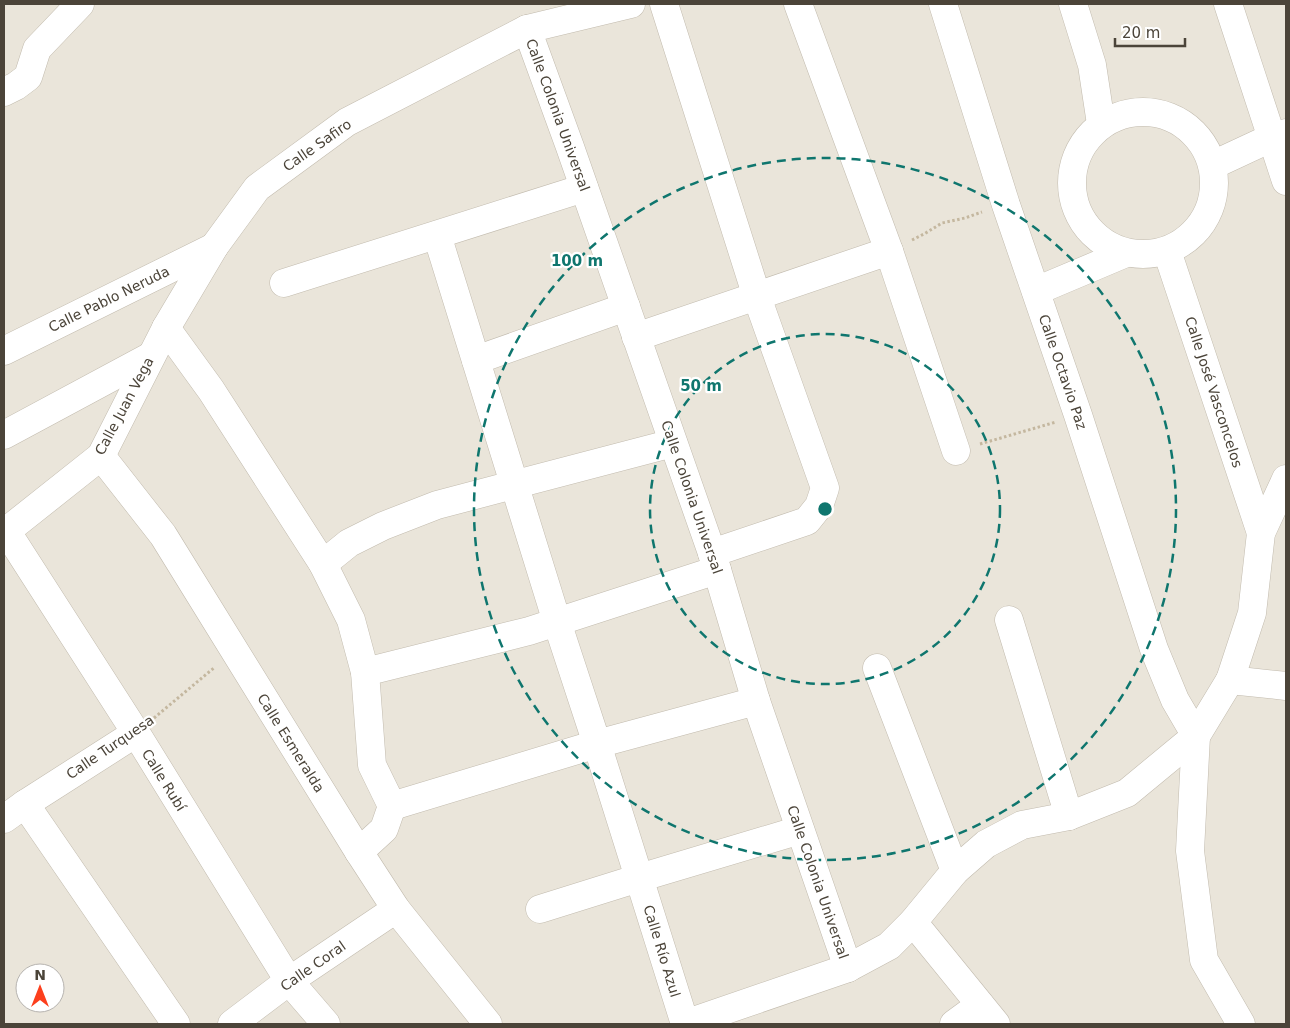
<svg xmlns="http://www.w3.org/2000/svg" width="1290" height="1028" viewBox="0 0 1290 1028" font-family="'DejaVu Sans',sans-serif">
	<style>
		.residential { fill: #eae5da; fill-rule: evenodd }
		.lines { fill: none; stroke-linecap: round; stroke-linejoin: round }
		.minor-casing { stroke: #c2bbae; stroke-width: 29 }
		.path { stroke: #c4b79f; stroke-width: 3; stroke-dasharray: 2.5 2.5; stroke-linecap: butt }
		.minor { stroke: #fff; stroke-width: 28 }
		.ring { fill: none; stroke: #0f766e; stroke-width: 2.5; stroke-dasharray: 9 6 }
		.labels { text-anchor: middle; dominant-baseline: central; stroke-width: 4.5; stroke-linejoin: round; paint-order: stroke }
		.street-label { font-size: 14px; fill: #4b4439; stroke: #fff }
		.centre { fill: #0f766e; stroke: #fff; stroke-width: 2.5 }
		.ring-label { font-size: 15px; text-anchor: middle; font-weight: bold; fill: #0f766e; stroke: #fff; stroke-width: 4.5; stroke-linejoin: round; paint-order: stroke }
	</style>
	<rect width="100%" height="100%" fill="#f6f3ec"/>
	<!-- residential -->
	<path class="residential" d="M4,4H1286V1024H4ZM25,973H55V1003H25Z"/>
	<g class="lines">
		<!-- minor casing -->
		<g class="minor-casing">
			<g id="minor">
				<polyline points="664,4 757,297 825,488 819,506 807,521 712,553"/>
				<polyline points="798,4 889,251 956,451"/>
				<polyline points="943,4 1006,205 1078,415 1154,649 1175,700 1196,736"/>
				<polyline points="1073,4 1092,65 1101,124"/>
				<polyline points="1228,4 1286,181"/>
				<polyline points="527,29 570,147 712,553 756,701 848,968"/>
				<polyline points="4,92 16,86 28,77 37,49 80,4"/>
				<circle cx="1143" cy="183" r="71"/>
				<polyline points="1213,165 1271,138 1286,133"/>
				<polyline points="437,235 557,622 597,744 685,1024"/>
				<polyline points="1167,251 1261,533"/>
				<polyline points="284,283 584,188"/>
				<polyline points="1036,291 1126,253"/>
				<polyline points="166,328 211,390 323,564 351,620 365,672 372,765 392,806 384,829 359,852"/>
				<polyline points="636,337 889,251"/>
				<polyline points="4,351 214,247"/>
				<polyline points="476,360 626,307"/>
				<polyline points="4,435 151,356"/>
				<polyline points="101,456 163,535 359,852 396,909 488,1024"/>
				<polyline points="7,532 136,733 289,981 326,1024"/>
				<polyline points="4,533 101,456 166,328 214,247 257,188 347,122 527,29 631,4"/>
				<polyline points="323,564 349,543 383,526 437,505 673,443"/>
				<polyline points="1009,620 1069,816"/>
				<polyline points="877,668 955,871"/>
				<polyline points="365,672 529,631 717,570"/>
				<polyline points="1230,680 1286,686"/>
				<polyline points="1196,736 1190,851 1204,960 1241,1024"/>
				<polyline points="25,804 176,1024"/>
				<polyline points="392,806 597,744 756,701"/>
				<polyline points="4,819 25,804 136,733"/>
				<polyline points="540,909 639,878 800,830"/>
				<polyline points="913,922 996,1024"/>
				<polyline points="232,1024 289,981 396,909"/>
				<polyline points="685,1024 848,968 889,946 913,922 955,871 986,844 1022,825 1069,816 1127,793 1196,736 1230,680 1252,613 1261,533 1286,479"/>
				<polyline points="954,1024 980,1005"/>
			</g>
		</g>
		<!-- path -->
		<g class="path">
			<polyline points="912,240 924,234 942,223 965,218 982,212"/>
			<polyline points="980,444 1056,422"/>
			<polyline points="154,718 215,667"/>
		</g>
		<!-- minor -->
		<use href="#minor" class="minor"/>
	</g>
	<!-- distance rings -->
	<g class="ring">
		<circle cx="825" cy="509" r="175"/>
		<circle cx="825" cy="509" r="351"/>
	</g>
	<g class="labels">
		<!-- street labels -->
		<g class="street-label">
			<text transform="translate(558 115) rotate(70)">Calle Colonia Universal</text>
			<text transform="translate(317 145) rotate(-35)">Calle Safiro</text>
			<text transform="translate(109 299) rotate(-26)">Calle Pablo Neruda</text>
			<text transform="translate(1063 372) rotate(71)">Calle Octavio Paz</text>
			<text transform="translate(1214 392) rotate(72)">Calle José Vasconcelos</text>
			<text transform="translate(124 406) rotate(-62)">Calle Juan Vega</text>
			<text transform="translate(692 497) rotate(71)">Calle Colonia Universal</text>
			<text transform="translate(291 743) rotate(58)">Calle Esmeralda</text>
			<text transform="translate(110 747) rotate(-34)">Calle Turquesa</text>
			<text transform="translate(164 780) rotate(58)">Calle Rubí</text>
			<text transform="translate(818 882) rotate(71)">Calle Colonia Universal</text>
			<text transform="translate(662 951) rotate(73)">Calle Río Azul</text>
			<text transform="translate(313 966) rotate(-35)">Calle Coral</text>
		</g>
	</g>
	<circle cx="825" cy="509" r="8" class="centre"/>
	<g class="ring-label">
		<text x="577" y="266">100 m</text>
		<text x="701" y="391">50 m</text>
	</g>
	<!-- border -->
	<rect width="1290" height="1028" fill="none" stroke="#4b4439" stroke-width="10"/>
	<!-- north arrow -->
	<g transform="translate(40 988)"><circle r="24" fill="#ffffff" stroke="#b7b4b0"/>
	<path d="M0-4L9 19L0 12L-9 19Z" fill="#fc3f1d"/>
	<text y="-8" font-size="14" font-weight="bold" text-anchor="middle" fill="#4b4439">N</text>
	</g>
	<!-- scale -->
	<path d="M1115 38v8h70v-8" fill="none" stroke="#4b4439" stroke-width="2.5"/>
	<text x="1122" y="38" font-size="15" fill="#4b4439" stroke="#ffffff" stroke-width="4" paint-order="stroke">20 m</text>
</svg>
